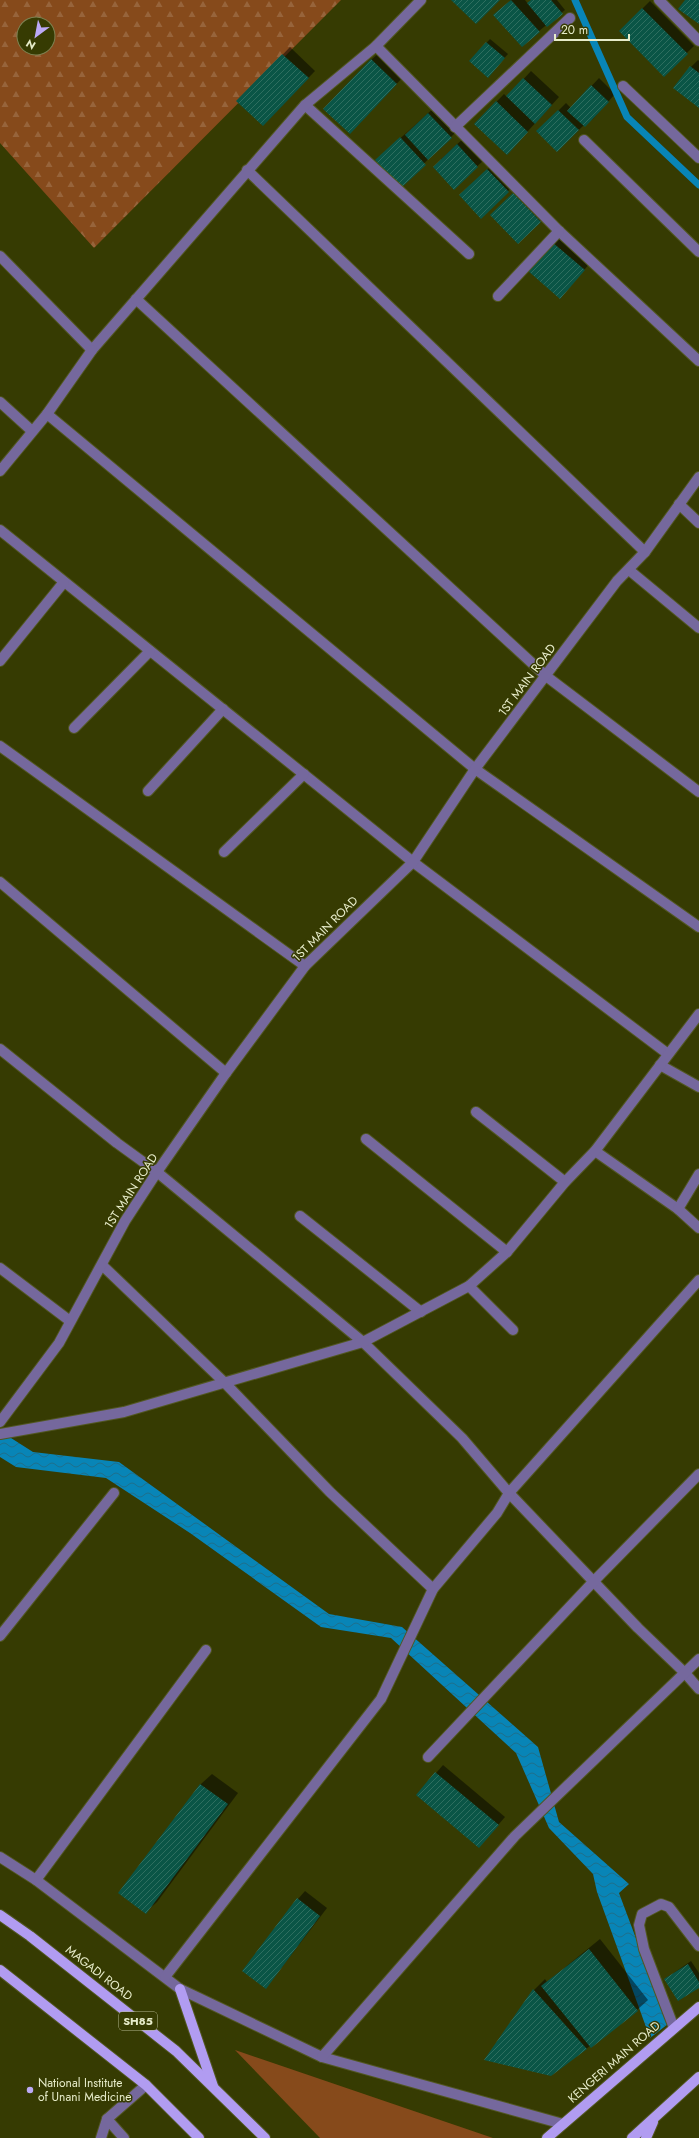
<svg xmlns="http://www.w3.org/2000/svg" width="699" height="2138" viewBox="0 0 699 2138" font-family="Jost,sans-serif">
	<style>
		.forest { fill: url(#forest-firs); fill-rule: evenodd }
		.garden { fill: #864a1b }
		.water { fill: url(#water-waves) }
		.shadow { fill: #0007 }
		.lines { fill: none; stroke-linecap: round; stroke-linejoin: round }
		.stream { stroke: #0885b7; stroke-width: 7 }
		.building { fill: url(#building-hatch) }
		.minor-casing { stroke: #525722; stroke-width: 12 }
		.major-casing { stroke: #525722; stroke-width: 12 }
		.minor { stroke: #75689d; stroke-width: 10 }
		.major { stroke: #b19cf1; stroke-width: 10 }
		.poi-dot { fill: #bcaaf6; stroke: #363b02; stroke-width: 1.5 }
		.labels { text-anchor: middle; dominant-baseline: central; stroke-width: 3; stroke-linejoin: round; paint-order: stroke }
		.shield { fill: #363b02; stroke: #b2b78e; stroke-width: 1 }
		.shield-label { font-size: 11px; font-weight: bold; fill: #e7ecca }
		.street-label { font-size: 12px; fill: #e7ecca; stroke: #363b02 }
		.poi-label { font-size: 12px; fill: #e7ecca; stroke: #363b02; text-anchor: start }
	</style>
	<defs>
		<pattern id="forest-firs" width="22" height="20" patternUnits="userSpaceOnUse"><rect width="22" height="20" fill="#864a1b"/><path d="M5 1l3.5 6h-7zM16 11l3.5 6h-7z" fill="#97643b"/></pattern>
		<pattern id="water-waves" width="16" height="10" patternUnits="userSpaceOnUse"><rect width="16" height="10" fill="#0885b7"/><path d="M0 5q4-4 8 0t8 0" fill="none" stroke="#1d6f8c"/></pattern>
		<pattern id="building-hatch" width="6" height="6" patternUnits="userSpaceOnUse"><rect width="6" height="6" fill="#0a5546"/><path d="M-1 1l2-2M0 6l6-6M5 7l2-2" fill="none" stroke="#2e6e5f"/></pattern>
	</defs>
	<rect width="100%" height="100%" fill="#363b02"/>
	<!-- forest -->
	<path class="forest" d="M0,0H341L94,248L0,143ZM24,24H48V48H24Z"/>
	<!-- garden -->
	<polygon class="garden" points="235,2050 493,2138 320,2138"/>
	<!-- water -->
	<polygon class="water" points="0,1431 33,1452 119,1462 329,1614 402,1627 538,1747 559,1822 629,1884 619,1893 668,2024 650,2038 597,1892 593,1874 549,1828 516,1753 391,1638 321,1627 190,1533 106,1478 16,1467 0,1457"/>
	<!-- shadow -->
	<g class="shadow">
		<polygon points="511,0 525,0 528,4 532,0 557,0 565,10 539,31 502,8"/>
		<polygon points="650,1 694,46 664,75 620,31"/>
		<polygon points="490,39 508,54 491,73 470,61"/>
		<polygon points="290,47 315,71 271,117 238,101"/>
		<polygon points="379,53 404,76 357,126 371,60"/>
		<polygon points="698,60 699,61 699,106 691,67"/>
		<polygon points="531,71 559,97 507,154 475,124 504,94 507,97"/>
		<polygon points="599,78 615,94 593,119 584,125 557,151 538,131 566,103 571,108"/>
		<polygon points="436,106 458,130 401,186 384,153"/>
		<polygon points="465,137 485,159 454,188 441,159"/>
		<polygon points="495,162 516,184 508,191 468,188"/>
		<polygon points="521,186 548,214 518,243 491,215"/>
		<polygon points="560,235 591,262 567,290 529,270"/>
		<polygon points="443,1765 505,1817 486,1839 417,1795"/>
		<polygon points="212,1774 238,1793 157,1902 146,1912 119,1893 201,1784"/>
		<polygon points="305,1891 327,1908 266,1988 298,1899"/>
		<polygon points="600,1939 648,2000 637,2010 586,2049 486,2059 534,1990 545,1979 547,1982"/>
		<polygon points="691,1961 699,1973 699,1987 665,1979"/>
	</g>
	<g class="lines">
		<!-- stream -->
		<polyline class="stream" points="575,0 627,117 699,185"/>
	</g>
	<!-- building -->
	<g class="building">
		<polygon points="451,0 500,0 476,24"/>
		<polygon points="511,0 540,32 522,47 493,15"/>
		<polygon points="531,0 551,0 563,14 547,27 527,3"/>
		<polygon points="685,0 699,0 699,24 678,9"/>
		<polygon points="642,8 688,54 664,77 619,31"/>
		<polygon points="486,42 505,58 488,78 469,61"/>
		<polygon points="282,54 309,78 263,126 236,101"/>
		<polygon points="371,59 397,84 350,134 323,109"/>
		<polygon points="690,66 699,73 699,108 673,88"/>
		<polygon points="523,78 552,105 535,124 506,96"/>
		<polygon points="591,85 609,102 585,127 567,111"/>
		<polygon points="496,101 528,132 507,155 474,124"/>
		<polygon points="558,110 579,130 557,152 536,131"/>
		<polygon points="428,113 452,138 428,160 405,135"/>
		<polygon points="400,137 426,165 401,188 375,160"/>
		<polygon points="457,144 478,167 454,190 433,167"/>
		<polygon points="487,169 509,192 481,219 459,195"/>
		<polygon points="513,193 541,222 518,244 490,215"/>
		<polygon points="552,242 585,270 560,299 527,270"/>
		<polygon points="435,1772 499,1825 479,1848 416,1795"/>
		<polygon points="200,1784 228,1804 146,1914 118,1893"/>
		<polygon points="297,1898 320,1916 266,1989 242,1971"/>
		<polygon points="589,1949 638,2011 591,2048 541,1986"/>
		<polygon points="688,1964 699,1982 699,1988 678,2001 664,1979"/>
		<polygon points="533,1989 587,2049 551,2076 484,2060"/>
	</g>
	<g class="lines">
		<!-- minor casing -->
		<g class="minor-casing">
			<g id="minor">
				<polyline points="659,0 699,41"/>
				<polyline points="376,46 559,231 699,361"/>
				<polyline points="623,86 699,158"/>
				<polyline points="305,105 469,254"/>
				<polyline points="455,127 570,18"/>
				<polyline points="584,140 699,252"/>
				<polyline points="247,170 645,552"/>
				<polyline points="0,256 92,350 305,105 376,46 421,0"/>
				<polyline points="498,296 559,231"/>
				<polyline points="136,299 546,676 699,792"/>
				<polyline points="0,402 32,431"/>
				<polyline points="47,414 475,769 699,927"/>
				<polyline points="0,471 47,414 92,350"/>
				<polyline points="679,504 699,523"/>
				<polyline points="0,530 413,862 668,1054"/>
				<polyline points="629,570 699,628"/>
				<polyline points="0,661 64,582"/>
				<polyline points="74,728 150,651"/>
				<polyline points="0,746 305,966"/>
				<polyline points="148,791 223,709"/>
				<polyline points="224,852 304,774"/>
				<polyline points="0,882 226,1073"/>
				<polyline points="0,1049 117,1143 157,1172 363,1342 462,1438 509,1493 638,1628 685,1673 699,1689"/>
				<polyline points="660,1065 699,1087"/>
				<polyline points="476,1112 565,1182"/>
				<polyline points="366,1139 507,1252"/>
				<polyline points="595,1151 678,1209 699,1228"/>
				<polyline points="678,1209 699,1174"/>
				<polyline points="300,1216 421,1312"/>
				<polyline points="102,1265 225,1383 330,1492 433,1589"/>
				<polyline points="0,1268 70,1321"/>
				<polyline points="469,1286 513,1330"/>
				<polyline points="0,1422 59,1343 125,1221 157,1172 226,1073 305,966 413,862 475,769 617,581 645,552 699,477"/>
				<polyline points="0,1434 124,1412 363,1342 469,1286 507,1252 565,1182 595,1151 699,1014"/>
				<polyline points="0,1636 114,1493"/>
				<polyline points="428,1757 594,1581 699,1474"/>
				<polyline points="0,1857 36,1880 180,1989 322,2057 563,2124"/>
				<polyline points="36,1880 206,1650"/>
				<polyline points="165,1977 381,1699 433,1589 497,1513 509,1493 699,1280"/>
				<polyline points="674,2028 644,1949 639,1925 642,1914 661,1904 669,1907 699,1946"/>
				<polyline points="322,2057 515,1836 699,1659"/>
				<polyline points="107,2119 124,2138"/>
				<polyline points="101,2138 107,2119 146,2085"/>
			</g>
		</g>
		<!-- major casing -->
		<g class="major-casing">
			<g id="major">
				<polyline points="0,1915 30,1936 176,2051 265,2138"/>
				<polyline points="0,1970 146,2085 199,2138"/>
				<polyline points="180,1989 213,2086"/>
				<polyline points="547,2138 699,2007"/>
				<polyline points="632,2138 699,2077"/>
				<polyline points="646,2138 653,2122"/>
			</g>
		</g>
		<!-- minor -->
		<use href="#minor" class="minor"/>
		<!-- major -->
		<use href="#major" class="major"/>
	</g>
	<!-- markers -->
	<circle class="poi-dot" cx="30" cy="2090" r="4"/>
	<g class="labels">
		<!-- shield labels -->
		<rect class="shield" x="119" y="2012" width="38" height="18" rx="3"/>
		<g class="shield-label">
			<text x="138" y="2021">SH85</text>
		</g>
		<!-- street labels -->
		<g class="street-label">
			<text transform="translate(527 680) rotate(-53)">1ST MAIN ROAD</text>
			<text transform="translate(325 929) rotate(-45)">1ST MAIN ROAD</text>
			<text transform="translate(131 1191) rotate(-57)">1ST MAIN ROAD</text>
			<text transform="translate(99 1973) rotate(38)">MAGADI ROAD</text>
			<text transform="translate(614 2062) rotate(-41)">KENGERI MAIN ROAD</text>
		</g>
		<!-- poi labels -->
		<g class="poi-label">
			<text x="38" y="2083">National Institute<tspan x="38" dy="14">of Unani Medicine</tspan></text>
		</g>
	</g>
	<!-- north arrow -->
	<g transform="translate(36 36) rotate(212)"><circle r="19" fill="#363b02" stroke="#7d8252"/>
	<path d="M0-3L7 15L0 10L-7 15Z" fill="#bcaaf6"/>
	<text y="-6" font-size="11" font-weight="bold" text-anchor="middle" fill="#e7ecca">N</text>
	</g>
	<!-- scale -->
	<path d="M555 34v6h74v-6" fill="none" stroke="#e7ecca" stroke-width="2"/>
	<text x="561" y="34" font-size="12" fill="#e7ecca" stroke="#363b02" stroke-width="3" paint-order="stroke">20 m</text>
</svg>
